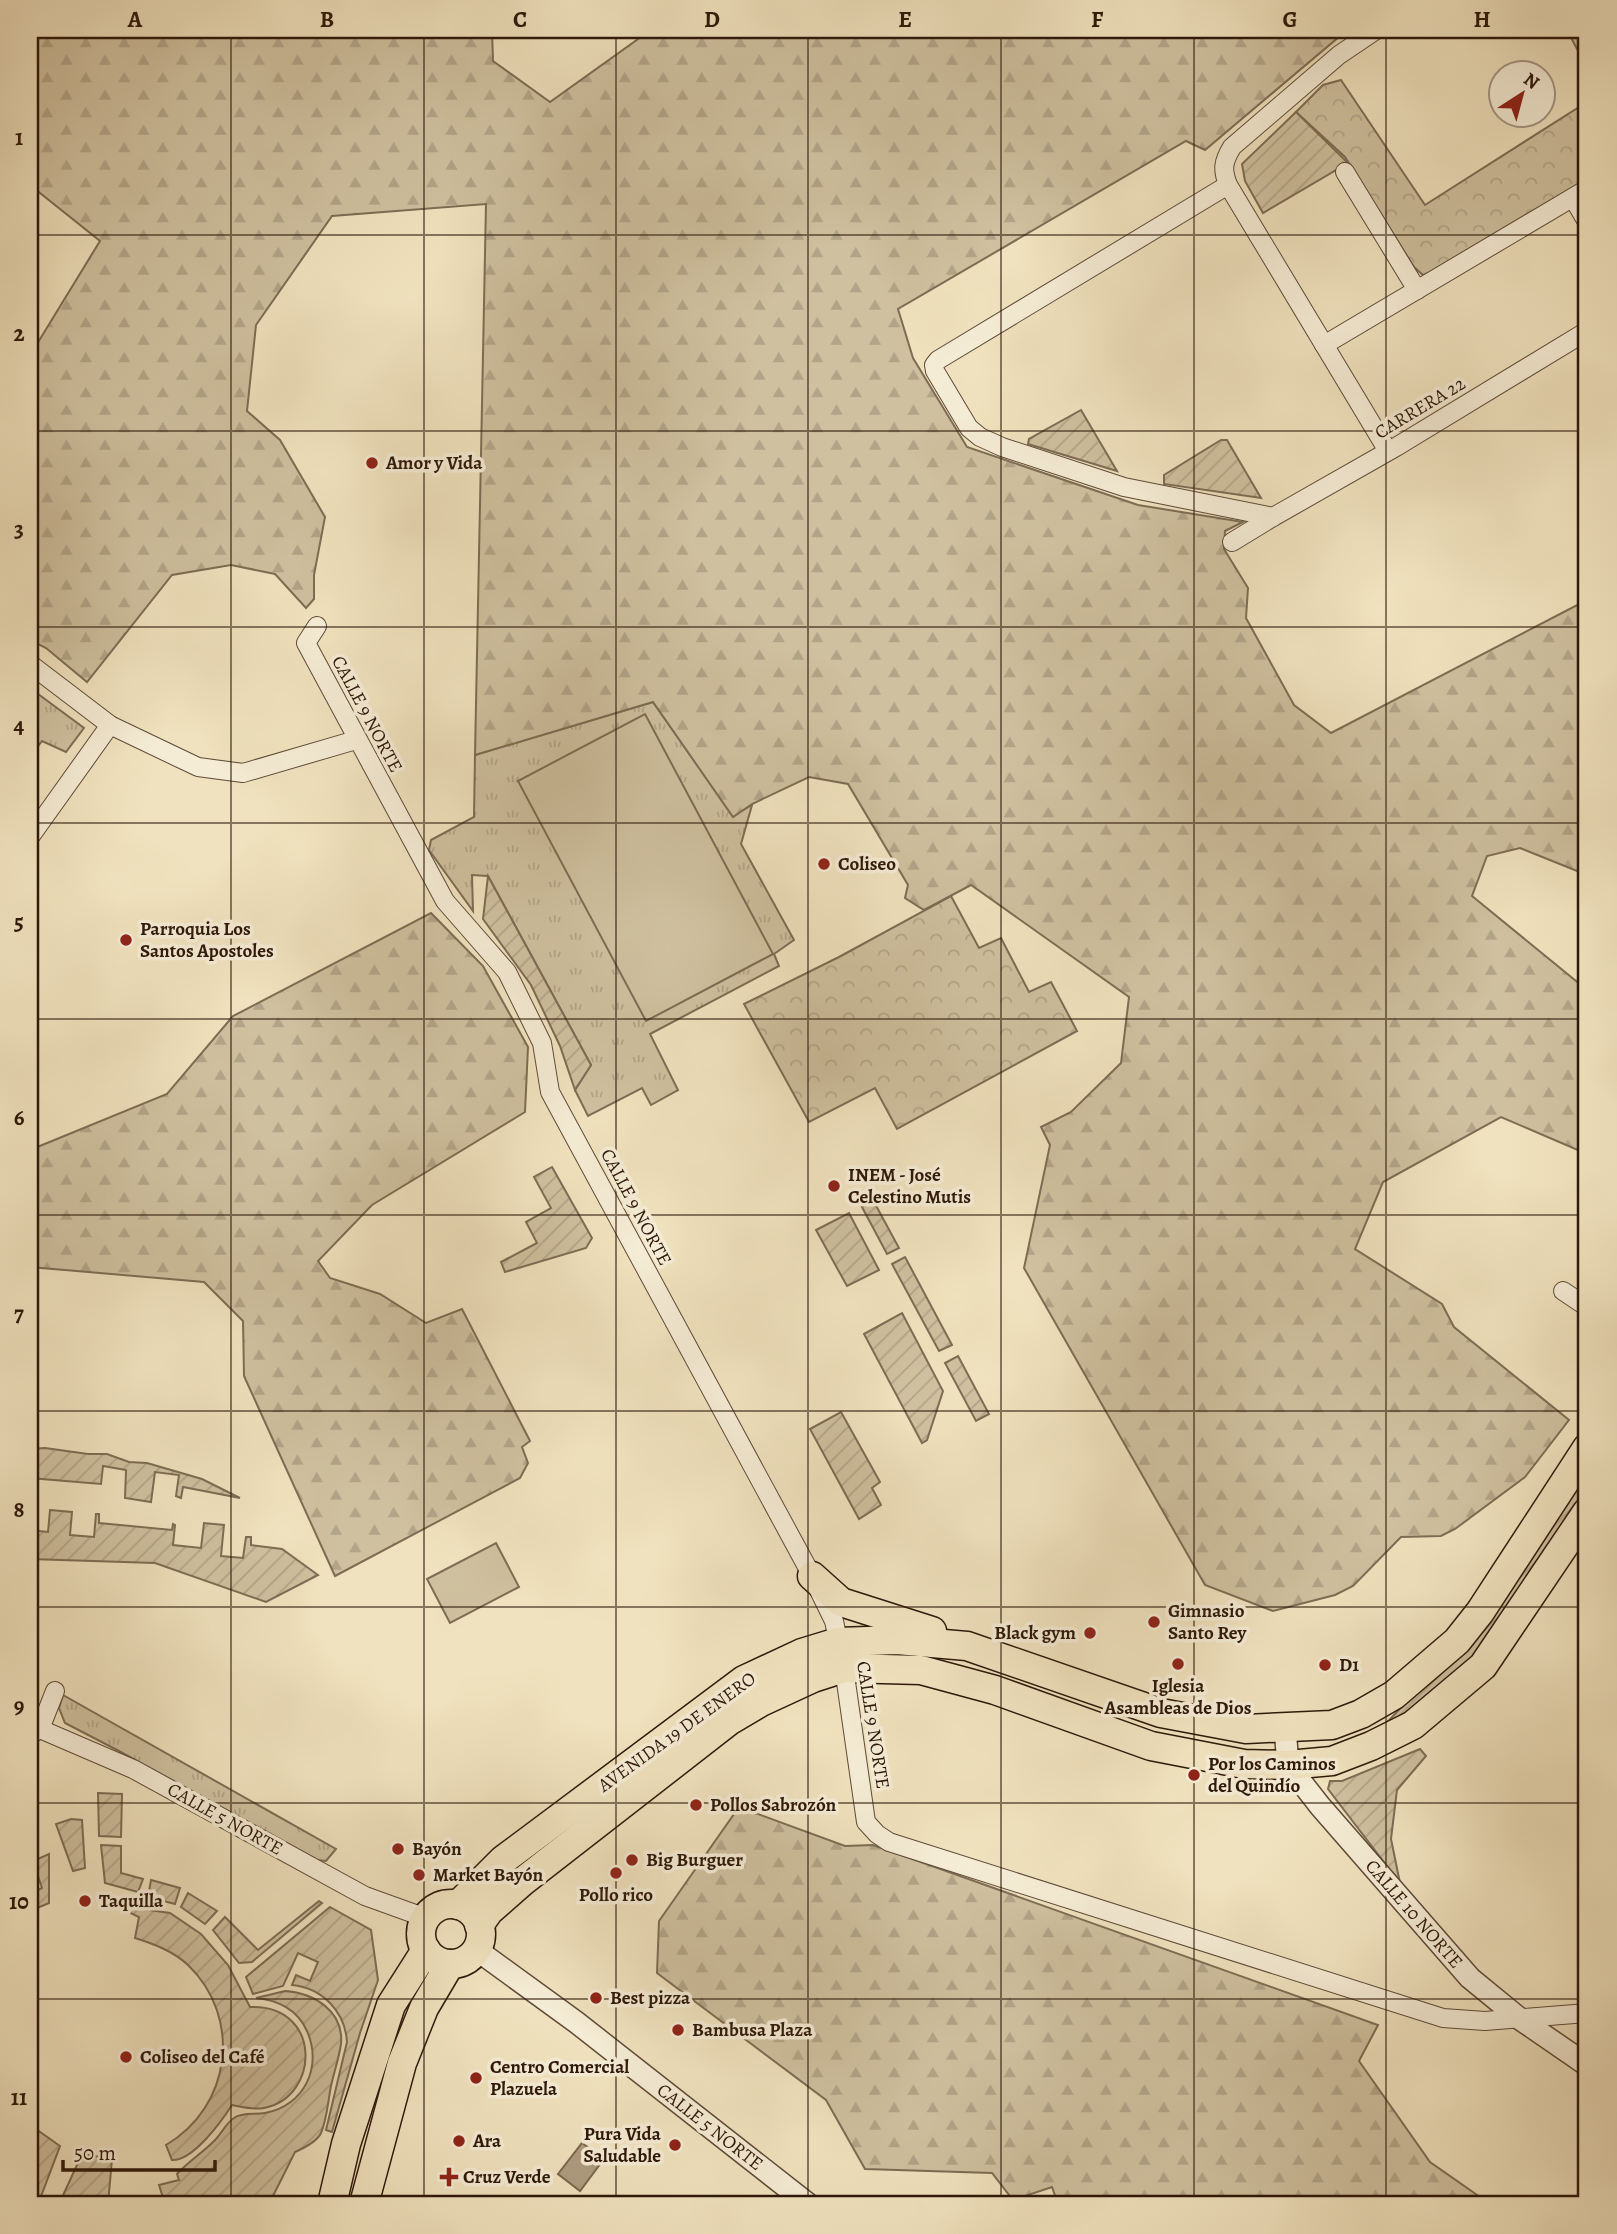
<svg xmlns="http://www.w3.org/2000/svg" width="1617" height="2234" viewBox="0 0 1617 2234" font-family="Alegreya,serif">
	<style>
		.grass { fill: url(#grass-tufts); stroke: #7e6c54; stroke-width: 2 }
		.forest { fill: url(#forest-firs); stroke: #7e6c54; stroke-width: 2 }
		.park { fill: url(#park-crowns); stroke: #7e6c54; stroke-width: 2 }
		.garden { fill: url(#garden-furrows); stroke: #7e6c54; stroke-width: 2 }
		.pitch { fill: #cfc09f; stroke: #7e6c54; stroke-width: 2 }
		.water { fill: #ae9d81; stroke: #7b6851; stroke-width: 2 }
		.lines { fill: none; stroke-linecap: round; stroke-linejoin: round }
		.minor-casing { stroke: #5e4a37; stroke-width: 20 }
		.tertiary-casing { stroke: #5e4a37; stroke-width: 24 }
		.primary-casing { stroke: #2e180a; stroke-width: 31 }
		.minor { stroke: #f5ecd5; stroke-width: 18 }
		.tertiary { stroke: #f5ecd5; stroke-width: 21 }
		.primary { stroke: #f0e2be; stroke-width: 28 }
		.grid { fill: none; stroke: #2e180a; stroke-width: 2; stroke-opacity: 0.55 }
		.poi-dot { fill: #8f2418; stroke: #f5ecd5; stroke-width: 2.5 }
		.labels { text-anchor: middle; dominant-baseline: central; stroke-width: 7; stroke-linejoin: round; paint-order: stroke }
		.street-label { font-size: 19px; fill: #2e180a; stroke: #f5ecd5 }
		.poi-label { font-size: 19px; font-weight: bold; fill: #2e180a; stroke: #f5ecd5; text-anchor: start }
		.neatline { fill: none; stroke: #2e180a; stroke-width: 2.5 }
		.grid-label { font-size: 23px; text-anchor: middle; font-weight: bold; fill: #2e180a }
	</style>
	<defs>
		<pattern id="grass-tufts" width="24" height="20" patternUnits="userSpaceOnUse" patternTransform="scale(1.75)"><rect width="24" height="20" fill="#cfc09f"/><path d="M3 7l-1-3M5 7V3M7 7l1-3M15 17l-1-3M17 17v-4M19 17l1-3" fill="none" stroke="#b2a488"/></pattern>
		<pattern id="forest-firs" width="22" height="20" patternUnits="userSpaceOnUse" patternTransform="scale(1.75)"><rect width="22" height="20" fill="#cfc09f"/><path d="M5 1l3.5 6h-7zM16 11l3.5 6h-7z" fill="#b2a488"/></pattern>
		<pattern id="park-crowns" width="20" height="18" patternUnits="userSpaceOnUse" patternTransform="scale(1.75)"><rect width="20" height="18" fill="#cfc09f"/><path d="M2 6a3 3 0 1 1 6 0M12 15a3 3 0 1 1 6 0" fill="none" stroke="#b2a488"/></pattern>
		<pattern id="garden-furrows" width="10" height="10" patternUnits="userSpaceOnUse" patternTransform="scale(1.75)"><rect width="10" height="10" fill="#cfc09f"/><path d="M-1 1l2-2M0 10L10 0M9 11l2-2" fill="none" stroke="#b2a488"/></pattern>
	</defs>
	<rect width="100%" height="100%" fill="#f0e2be"/>
	<filter id="stains"><feTurbulence type="fractalNoise" baseFrequency=".00286" numOctaves="4"/><feColorMatrix values="0 0 0 0 .2 0 0 0 0 .09 0 0 0 0 .02 0 0 0 .5 -.17"/></filter>
	<radialGradient id="worn" r=".72"><stop offset=".6" stop-color="#630" stop-opacity="0"/><stop offset="1" stop-color="#630" stop-opacity=".3"/></radialGradient>
	<!-- grass -->
	<g class="grass">
		<polygon points="30,688 84,728 66,752 42,741 30,757"/>
		<polygon points="653,702 733,816 752,805 741,844 794,940 774,954 779,966 650,1034 678,1090 651,1105 642,1088 588,1116 575,1090 591,1065 488,876 472,875 473,911 429,850 431,840 474,817 475,755"/>
		<polygon points="63,1695 336,1849 326,1861 317,1860 119,1751 65,1723 59,1708"/>
	</g>
	<!-- forest -->
	<g class="forest">
		<polygon points="30,30 492,30 493,61 550,102 645,34 644,30 1122,30 1123,32 1132,30 1339,30 1340,36 1205,150 1186,141 898,309 913,358 967,447 1138,505 1243,522 1225,531 1224,549 1248,588 1246,618 1294,705 1331,733 1587,600 1587,875 1520,848 1487,856 1472,896 1587,990 1587,1154 1501,1117 1383,1182 1355,1249 1442,1304 1454,1327 1569,1420 1525,1477 1455,1529 1441,1536 1401,1537 1353,1586 1335,1595 1273,1611 1205,1585 1024,1268 1050,1145 1041,1127 1071,1112 1121,1063 1129,997 971,885 924,910 905,898 908,885 848,784 809,777 752,804 733,817 653,702 475,755 486,204 332,216 256,325 247,411 280,440 325,517 314,575 314,599 306,608 275,574 231,565 172,575 87,682 46,648 30,640 30,347 37,344 100,241 30,185"/>
		<polygon points="431,913 483,966 528,1047 525,1112 372,1205 318,1261 330,1278 380,1294 426,1323 462,1309 530,1441 522,1447 528,1463 520,1478 335,1576 244,1376 243,1321 204,1282 30,1267 30,1150 167,1094 233,1016"/>
		<polygon points="739,1807 845,1846 873,1845 1378,2025 1359,2061 1430,2162 1490,2204 1058,2204 1052,2187 1013,2200 992,2173 865,2169 826,2100 657,1973 659,1921"/>
	</g>
	<!-- park -->
	<g class="park">
		<polygon points="1567,30 1587,30 1587,68"/>
		<polygon points="1341,80 1425,205 1587,102 1587,179 1424,276 1414,267 1345,157 1296,112 1323,85"/>
		<polygon points="951,896 979,948 1001,938 1029,992 1051,982 1077,1031 897,1129 875,1088 809,1122 744,1004 839,957"/>
	</g>
	<!-- garden -->
	<g class="garden">
		<polygon points="1296,112 1348,163 1263,213 1245,181 1242,164"/>
		<polygon points="1081,410 1117,471 1028,444 1029,439"/>
		<polygon points="1221,440 1227,440 1261,498 1164,484 1164,475"/>
		<polygon points="488,876 591,1065 575,1090 560,1046 531,985 483,919"/>
		<polygon points="552,1167 592,1238 586,1248 505,1272 501,1262 537,1243 526,1222 551,1208 534,1177"/>
		<polygon points="873,1200 899,1248 887,1254 862,1207"/>
		<polygon points="849,1213 879,1270 847,1286 816,1230"/>
		<polygon points="905,1257 952,1345 939,1351 892,1264"/>
		<polygon points="902,1313 943,1391 927,1440 922,1443 864,1334"/>
		<polygon points="958,1356 989,1414 976,1421 945,1363"/>
		<polygon points="841,1412 880,1482 872,1488 881,1505 859,1519 810,1429"/>
		<polygon points="45,1448 88,1454 107,1454 129,1462 147,1463 202,1479 240,1498 183,1487 181,1498 176,1496 179,1475 155,1472 151,1502 125,1498 126,1470 103,1466 101,1484 30,1478 30,1449"/>
		<polygon points="1587,1469 1587,1492 1481,1652 1441,1689 1376,1734 1412,1696"/>
		<polygon points="50,1510 72,1512 70,1535 94,1537 96,1514 99,1514 99,1523 172,1530 173,1524 175,1525 173,1545 201,1548 204,1523 224,1525 221,1556 243,1558 246,1537 251,1537 251,1545 282,1549 318,1575 266,1602 155,1563 30,1559 30,1530 48,1532"/>
		<polygon points="1420,1749 1426,1756 1397,1790 1391,1839 1400,1883 1328,1789 1330,1781 1342,1781"/>
		<polygon points="98,1793 122,1794 121,1837 99,1836"/>
		<polygon points="71,1819 82,1820 85,1868 73,1871 56,1824"/>
		<polygon points="101,1845 121,1846 121,1873 143,1879 138,1892 105,1883"/>
		<polygon points="49,1854 49,1903 30,1911 30,1894 42,1888 33,1861"/>
		<polygon points="151,1880 180,1888 175,1904 148,1897"/>
		<polygon points="188,1893 217,1911 205,1924 181,1907"/>
		<polygon points="319,1901 322,1903 252,1962 239,1963 213,1930 225,1917 258,1950"/>
		<path d="M114,1905L170,1913L201,1934L228,1965L250,2007C322,2004 321,2097 264,2108C253,2110 243,2107 232,2105C221,2122 193,2161 172,2160L166,2145C231,2107 243,2018 188,1965C173,1951 154,1944 135,1938L139,1917Z"/>
		<path d="M330,1907L371,1930L378,1980L360,2033L332,2132L326,2130L347,2042C345,2011 322,1988 292,1985L296,1975L310,1981L318,1962L298,1953L283,1986L253,1994L246,1977Z"/>
		<path d="M285,1991C314,1993 344,2011 341,2044C339,2058 334,2072 331,2086C328,2101 327,2119 321,2133C317,2142 304,2148 295,2152L269,2204H165L159,2185L179,2180L177,2174C188,2162 202,2153 213,2142C221,2135 225,2124 234,2118C243,2112 254,2115 265,2113C304,2106 323,2067 307,2031C298,2010 278,2000 256,1998Z"/>
		<polygon points="30,2122 36,2129 60,2146 40,2199 30,2198"/>
		<polygon points="82,2154 112,2159 108,2204 59,2204"/>
	</g>
	<!-- pitch -->
	<g class="pitch">
		<polygon points="645,714 773,954 646,1021 518,781"/>
		<polygon points="496,1543 519,1587 450,1623 427,1579"/>
	</g>
	<!-- water -->
	<polygon class="water" points="582,2143 604,2159 580,2191 558,2174"/>
	<g class="lines">
		<!-- minor casing -->
		<g class="minor-casing">
			<g id="minor">
				<path d="M1376,30L1339,55L1232,147C1223,162 1222,169 1228,185L1388,451"/>
				<polyline points="1345,172 1417,290"/>
				<polyline points="1228,185 938,360 934,365 935,371 969,428 980,437 1002,447 1124,487 1273,517"/>
				<polyline points="1573,198 1587,222"/>
				<polyline points="1324,345 1587,189"/>
				<polyline points="1232,542 1273,517 1396,447 1587,331"/>
				<polyline points="317,626 306,643 445,901 507,972 542,1043 550,1092 812,1576 834,1621 844,1668 866,1822 877,1834 889,1842 1443,2018 1485,2021 1587,2013"/>
				<polyline points="30,664 110,725 198,767 243,773 356,740"/>
				<polyline points="30,837 110,725"/>
				<polyline points="1563,1291 1587,1307"/>
				<polyline points="30,1713 40,1729 133,1769 365,1896 426,1918"/>
				<polyline points="33,1733 40,1729 55,1691"/>
			</g>
		</g>
		<!-- tertiary casing -->
		<g class="tertiary-casing">
			<g id="tertiary">
				<polyline points="1285,1728 1288,1765 1320,1806 1470,1978 1520,2019 1587,2065"/>
				<polyline points="477,1950 576,2022 808,2204"/>
			</g>
		</g>
		<!-- primary casing -->
		<g class="primary-casing">
			<g id="primary">
				<polyline points="812,1576 841,1602 932,1631"/>
				<circle cx="451" cy="1934" r="30"/>
				<polyline points="458,1905 503,1860 744,1680 802,1653 838,1642 897,1640 967,1646 1161,1713 1246,1729 1332,1725 1361,1714 1394,1695 1457,1641 1480,1612 1587,1448"/>
				<polyline points="479,1925 489,1911 522,1882 729,1721 761,1702 813,1678 844,1668 921,1670 995,1690 1151,1746 1244,1764 1288,1765 1332,1761 1371,1746 1413,1725 1483,1666 1587,1512"/>
				<polyline points="332,2204 346,2144 391,2005 426,1950"/>
				<polyline points="364,2204 402,2063 424,2008 450,1964"/>
			</g>
		</g>
		<!-- minor -->
		<use href="#minor" class="minor"/>
		<!-- tertiary -->
		<use href="#tertiary" class="tertiary"/>
		<!-- primary -->
		<use href="#primary" class="primary"/>
	</g>
	<!-- grid -->
	<path class="grid" d="M231,30V2204M424,30V2204M616,30V2204M808,30V2204M1001,30V2204M1194,30V2204M1386,30V2204M30,235H1587M30,431H1587M30,627H1587M30,823H1587M30,1019H1587M30,1215H1587M30,1411H1587M30,1607H1587M30,1803H1587M30,1999H1587"/>
	<!-- markers -->
	<g class="poi-dot">
		<circle cx="372" cy="463" r="7"/>
		<circle cx="824" cy="864" r="7"/>
		<circle cx="126" cy="940" r="7"/>
		<circle cx="834" cy="1186" r="7"/>
		<circle cx="1154" cy="1622" r="7"/>
		<circle cx="1090" cy="1633" r="7"/>
		<circle cx="1178" cy="1664" r="7"/>
		<circle cx="1325" cy="1665" r="7"/>
		<circle cx="1194" cy="1775" r="7"/>
		<circle cx="696" cy="1805" r="7"/>
		<circle cx="398" cy="1849" r="7"/>
		<circle cx="632" cy="1860" r="7"/>
		<circle cx="616" cy="1873" r="7"/>
		<circle cx="419" cy="1875" r="7"/>
		<circle cx="85" cy="1901" r="7"/>
		<circle cx="596" cy="1998" r="7"/>
		<circle cx="678" cy="2030" r="7"/>
		<circle cx="126" cy="2057" r="7"/>
		<circle cx="476" cy="2078" r="7"/>
		<circle cx="459" cy="2141" r="7"/>
		<circle cx="675" cy="2145" r="7"/>
		<path d="M445.5 2166.5h7v7h7v7h-7v7h-7v-7h-7v-7h7z"/>
	</g>
	<g class="labels">
		<!-- street labels -->
		<g class="street-label">
			<text transform="translate(1420 408) rotate(-31)">CARRERA 22</text>
			<text transform="translate(367 714) rotate(62)">CALLE 9 NORTE</text>
			<text transform="translate(636 1207) rotate(62)">CALLE 9 NORTE</text>
			<text transform="translate(873 1725) rotate(81)">CALLE 9 NORTE</text>
			<text transform="translate(677 1732) rotate(-36)">AVENIDA 19 DE ENERO</text>
			<text transform="translate(225 1819) rotate(29)">CALLE 5 NORTE</text>
			<text transform="translate(1414 1914) rotate(49)">CALLE 10 NORTE</text>
			<text transform="translate(710 2127) rotate(38)">CALLE 5 NORTE</text>
		</g>
		<!-- poi labels -->
		<g class="poi-label">
			<text x="386" y="463">Amor y Vida</text>
			<text x="838" y="864">Coliseo</text>
			<text x="140" y="929">Parroquia Los<tspan x="140" dy="22">Santos Apostoles</tspan></text>
			<text x="848" y="1175">INEM - José<tspan x="848" dy="22">Celestino Mutis</tspan></text>
			<text x="1168" y="1611">Gimnasio<tspan x="1168" dy="22">Santo Rey</tspan></text>
			<text x="1076" y="1633" text-anchor="end">Black gym</text>
			<text x="1339" y="1665">D1</text>
			<text x="1178" y="1686" text-anchor="middle">Iglesia<tspan x="1178" dy="22">Asambleas de Dios</tspan></text>
			<text x="1208" y="1764">Por los Caminos<tspan x="1208" dy="22">del Quindío</tspan></text>
			<text x="710" y="1805">Pollos Sabrozón</text>
			<text x="412" y="1849">Bayón</text>
			<text x="646" y="1860">Big Burguer</text>
			<text x="433" y="1875">Market Bayón</text>
			<text x="616" y="1895" text-anchor="middle">Pollo rico</text>
			<text x="99" y="1901">Taquilla</text>
			<text x="610" y="1998">Best pizza</text>
			<text x="692" y="2030">Bambusa Plaza</text>
			<text x="140" y="2057">Coliseo del Café</text>
			<text x="490" y="2067">Centro Comercial<tspan x="490" dy="22">Plazuela</tspan></text>
			<text x="661" y="2134" text-anchor="end">Pura Vida<tspan x="661" dy="22">Saludable</tspan></text>
			<text x="473" y="2141">Ara</text>
			<text x="463" y="2177">Cruz Verde</text>
		</g>
	</g>
	<!-- margin -->
	<rect width="1617" height="2234" fill="none" stroke="#f0e2be" stroke-width="77"/>
	<!-- north arrow -->
	<g transform="translate(1522 94) rotate(36)"><circle r="33" fill="#f5ecd5" stroke="#a59784" stroke-width="2"/>
	<path d="M0-5L12 26L0 18L-12 26Z" fill="#8f2418"/>
	<text y="-10" font-size="19" font-weight="bold" text-anchor="middle" fill="#2e180a">N</text>
	</g>
	<!-- scale -->
	<path d="M63 2160v10h152v-10" fill="none" stroke="#2e180a" stroke-width="3.5"/>
	<text x="74" y="2160" font-size="21" fill="#2e180a" stroke="#f5ecd5" stroke-width="5" paint-order="stroke">50 m</text>
	<rect x="38" y="38" width="1540" height="2158" class="neatline"/>
	<g class="grid-label">
		<text x="135" y="27">A</text>
		<text x="327" y="27">B</text>
		<text x="520" y="27">C</text>
		<text x="712" y="27">D</text>
		<text x="905" y="27">E</text>
		<text x="1097" y="27">F</text>
		<text x="1290" y="27">G</text>
		<text x="1482" y="27">H</text>
		<text x="19" y="145">1</text>
		<text x="19" y="341">2</text>
		<text x="19" y="537">3</text>
		<text x="19" y="733">4</text>
		<text x="19" y="929">5</text>
		<text x="19" y="1125">6</text>
		<text x="19" y="1321">7</text>
		<text x="19" y="1517">8</text>
		<text x="19" y="1713">9</text>
		<text x="19" y="1909">10</text>
		<text x="19" y="2105">11</text>
	</g>
	<rect width="100%" height="100%" filter="url(#stains)"/>
	<rect width="100%" height="100%" fill="url(#worn)"/>
</svg>
